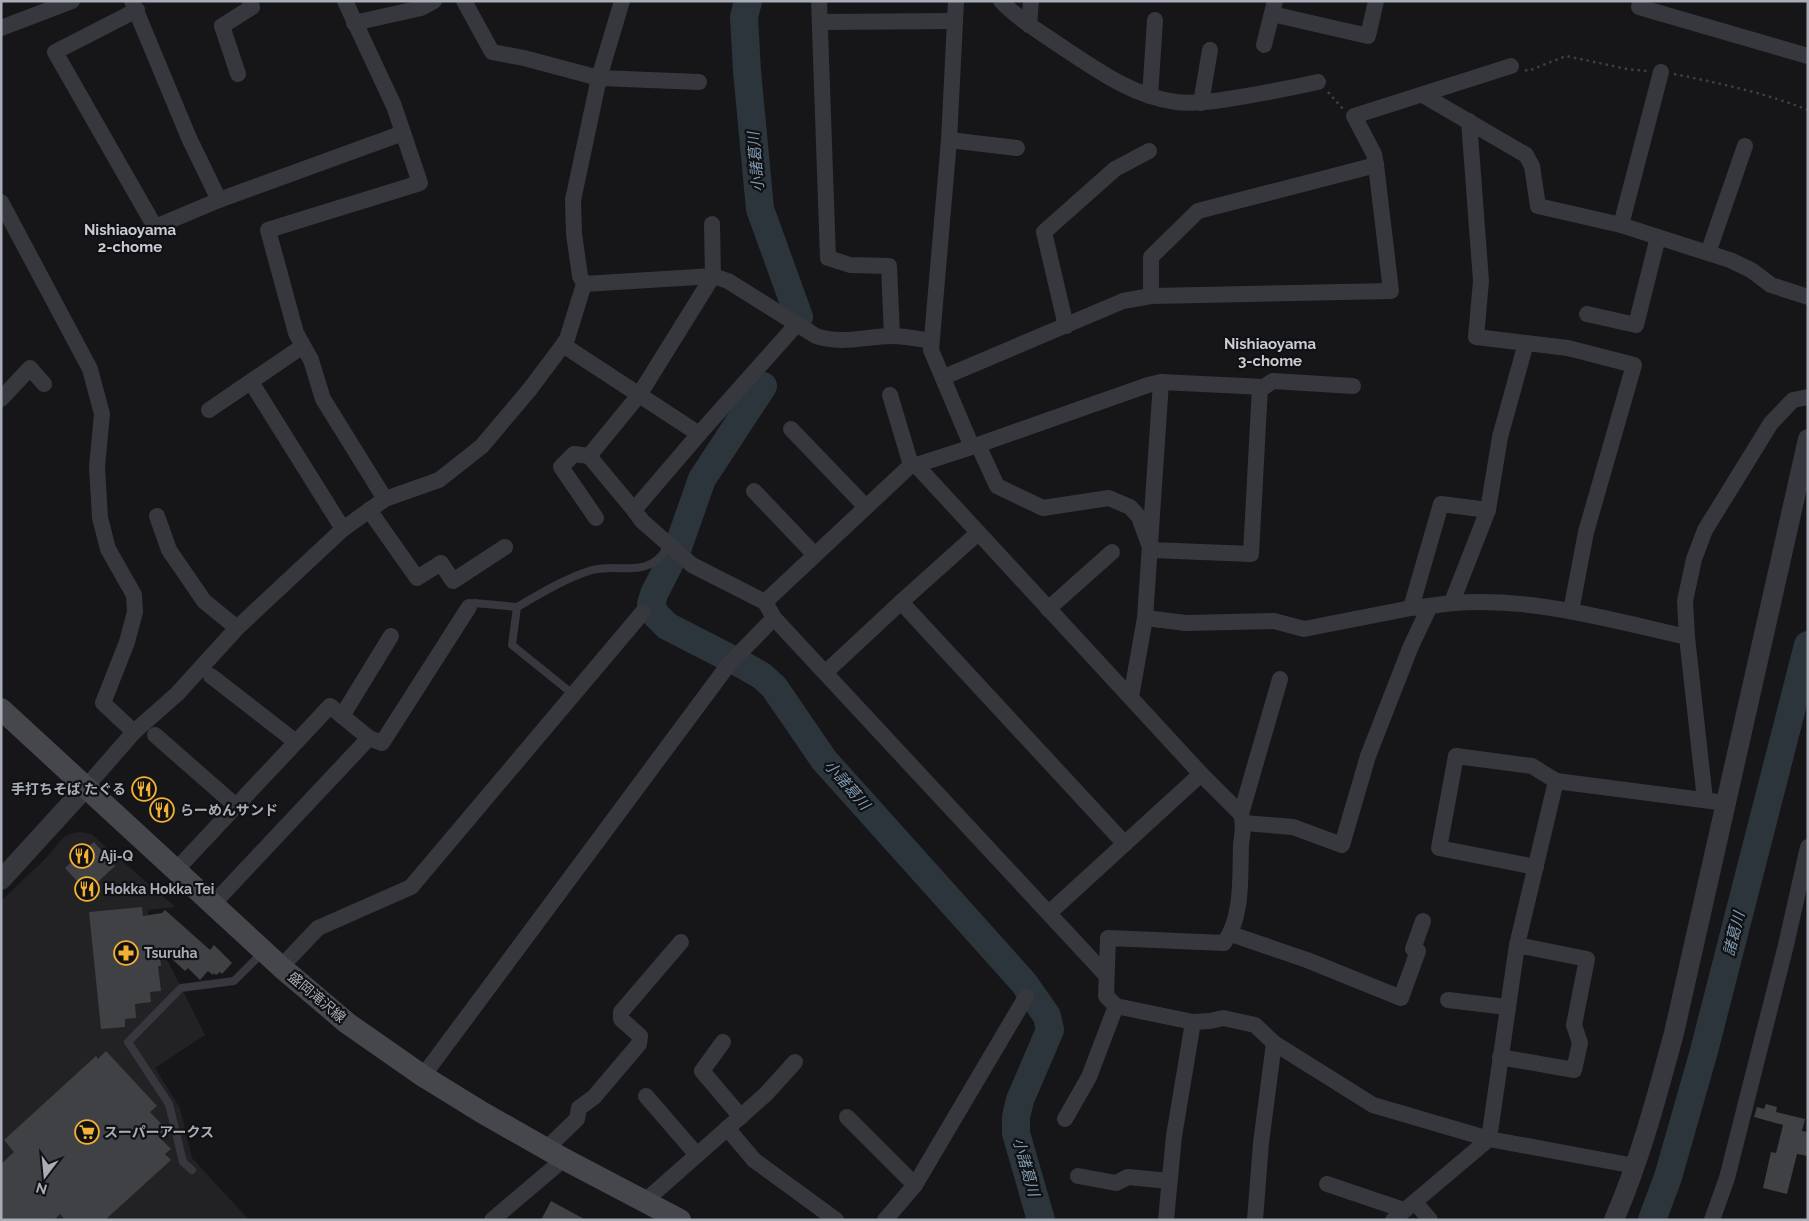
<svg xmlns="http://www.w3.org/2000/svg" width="1809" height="1221" viewBox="0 0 1809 1221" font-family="Raleway,'Noto Sans JP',sans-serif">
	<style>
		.built { fill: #222225 }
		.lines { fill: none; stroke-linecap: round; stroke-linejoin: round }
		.river { stroke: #2c353c; stroke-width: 28 }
		.building { fill: #404145 }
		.path { stroke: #3d3f44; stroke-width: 2.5; stroke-dasharray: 2.5 4; stroke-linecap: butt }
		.service { stroke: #37383d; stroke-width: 8 }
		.minor { stroke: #37383d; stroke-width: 16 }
		.tertiary { stroke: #37383d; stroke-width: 20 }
		.secondary { stroke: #45474d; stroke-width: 22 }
		.labels { text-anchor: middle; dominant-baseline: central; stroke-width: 4.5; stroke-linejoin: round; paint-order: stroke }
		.poi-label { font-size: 14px; font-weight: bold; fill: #a8adb8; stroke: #111113; text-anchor: start }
		.street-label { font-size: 14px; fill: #a8adb8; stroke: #111113 }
		.water-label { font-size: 15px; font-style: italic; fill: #7f9bb3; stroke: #111113 }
		.neighbourhood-label { font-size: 15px; font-weight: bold; fill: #c9ccd4; stroke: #111113 }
	</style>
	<rect width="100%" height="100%" fill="#161618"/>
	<!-- built -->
	<polygon class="built" points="81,832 91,834 97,839 175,907 148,910 148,924 178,981 205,1035 155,1068 180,1108 192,1158 249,1220 1,1220 1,901 44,860 64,837 72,833"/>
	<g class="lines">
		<!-- river -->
		<g class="river">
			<polyline points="748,1 744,17 747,71 760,209 799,317"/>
			<polyline points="763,386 702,479 678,547 654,594 651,604 656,615 667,626 743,665 762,676 774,687 824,760 1024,983 1047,1016 1050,1030 1020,1100 1016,1117 1016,1133 1041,1220"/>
			<polyline points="1652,1220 1668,1177 1704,1051 1808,645"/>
		</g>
	</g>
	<!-- building -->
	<g class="building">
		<polygon points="94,842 115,866 87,892 65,868"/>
		<polygon points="142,907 143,916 162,913 165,910 210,950 214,945 232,963 222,974 220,972 216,975 214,973 213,975 208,971 200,980 188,968 185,971 159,947 161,966 158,966 161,991 150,992 151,1002 135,1004 136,1018 125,1019 125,1027 101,1029 89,912"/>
		<polygon points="106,1051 157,1106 150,1112 166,1129 158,1136 171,1149 165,1154 171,1160 105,1220 65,1220 60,1214 54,1220 1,1220 1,1164 14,1152 4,1140 96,1056 98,1059"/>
		<polygon points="1766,1104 1777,1107 1776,1112 1805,1119 1802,1131 1808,1132 1808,1156 1797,1154 1787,1194 1763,1188 1771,1152 1776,1153 1783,1125 1754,1117 1757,1107 1764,1109"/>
		<polygon points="551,1201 586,1220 541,1220"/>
	</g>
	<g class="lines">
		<!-- path -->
		<g class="path">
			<polyline points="1525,70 1528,71 1566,56 1627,69 1647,71"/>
			<path d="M1674,74C1719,83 1765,93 1808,110"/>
			<polyline points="1328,92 1343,109"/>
		</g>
		<!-- service -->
		<g class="service">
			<polyline points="469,607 474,603 517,607"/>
			<path d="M574,695L512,645L517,607C540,594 564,579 589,571C613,563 641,576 659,558C663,555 665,550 668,546"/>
			<polyline points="192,1170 183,1162 169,1104 128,1042 181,988 234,981 263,952"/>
		</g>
		<!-- minor -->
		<g class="minor">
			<polyline points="132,1 189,138 219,200 403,133"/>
			<polyline points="345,1 394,106 420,183 268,230 296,333 311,360 323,399 385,499"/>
			<polyline points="464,1 492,52 524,58 599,78 699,82"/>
			<polyline points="819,1 828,258 850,265 889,266 892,336"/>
			<polyline points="956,1 949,140 931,350 972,447 916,465 911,465 765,602 774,618 1106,975"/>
			<path d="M1001,1C1020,21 1045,35 1068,51C1101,73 1136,97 1176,102C1191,104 1207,102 1222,100C1254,95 1286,89 1318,82"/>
			<polyline points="1641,1 1639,7 1808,56"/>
			<polyline points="137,10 55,52 155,227 219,200"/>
			<polyline points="1272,14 1368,36 1376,1"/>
			<polyline points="820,22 955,21"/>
			<polyline points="354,23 421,8 434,1"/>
			<polyline points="1029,25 1031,1"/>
			<polyline points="1,28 72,1"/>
			<polyline points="1264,45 1275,1"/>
			<polyline points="238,74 222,26 252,7 250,1"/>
			<polyline points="1423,95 1526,155 1532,166 1538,206 1621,225 1658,237 1636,325 1587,314"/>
			<polyline points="1150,96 1155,20"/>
			<polyline points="1201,103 1210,50"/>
			<polyline points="1469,121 1481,281 1476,337 1568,348 1634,365 1586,532 1571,611"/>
			<polyline points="949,140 1017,148"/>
			<polyline points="1,202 90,369 102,414 97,467 100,518 108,549 134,595 135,612 127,642 103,703 134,732"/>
			<polyline points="1621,225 1661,72"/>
			<polyline points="1658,237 1730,260 1751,270 1771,285 1808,297"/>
			<polyline points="1708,253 1745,146"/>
			<path d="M584,284L713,276L728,281L816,336C844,345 865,336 893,336C905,336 919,339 931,341"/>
			<polyline points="1151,296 1391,291 1376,165"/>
			<polyline points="1066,326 1044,232 1115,169 1149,151"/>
			<polyline points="563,345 699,434 634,510 642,521 692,565 765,602"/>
			<polyline points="944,377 1123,301 1151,296 1151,257 1198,211 1376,165 1374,154 1354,116 1511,66"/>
			<polyline points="251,382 343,529"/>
			<polyline points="890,395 911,465"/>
			<polyline points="1,399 30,368 44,384"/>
			<polyline points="209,410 303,346"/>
			<polyline points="791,429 866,507"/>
			<polyline points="699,434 797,324"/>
			<polyline points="978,445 997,486 1043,508 1109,498 1130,507 1139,517 1151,550 1251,554 1260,387"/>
			<polyline points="972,447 1148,385 1161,382 1264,387 1273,381 1353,386"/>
			<polyline points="589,456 634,510"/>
			<path d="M916,465L1201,774L1241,814C1245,825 1242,834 1241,845C1240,875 1243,918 1224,943L1108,938L1106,996L1116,1006L1193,1022L1210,1021L1223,1018L1255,1025L1274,1043L1373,1105L1489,1139L1635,1166"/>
			<polyline points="754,491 815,555"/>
			<polyline points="369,510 417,578 441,563 453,581 505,547"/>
			<polyline points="157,516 169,550 204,601 237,628"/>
			<polyline points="596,518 561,467 574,454 589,456 639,395 713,276 712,224"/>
			<polyline points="901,602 1125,844"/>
			<polyline points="1452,602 1488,510 1500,437 1526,343"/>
			<polyline points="1411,608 1441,504 1488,510"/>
			<polyline points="1048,609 1112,552"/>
			<polyline points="1145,618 1186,623 1274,621 1304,629 1411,608 1430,606"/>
			<polyline points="826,672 901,602 978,533"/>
			<polyline points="211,676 296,742"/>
			<polyline points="1131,697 1145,618 1161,382"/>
			<polyline points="342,716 391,636"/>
			<polyline points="155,735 236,806"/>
			<polyline points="85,788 134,732 177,694 237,628 343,529 385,499 439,480 482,446 530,389 563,345 567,339 584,284 580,276 574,234 573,200 599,78 622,1"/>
			<polyline points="1705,800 1687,637 1685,601 1694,559 1705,530 1771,423 1793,400 1808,397"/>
			<polyline points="1241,814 1280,679"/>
			<path d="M1244,823L1293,827L1342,845L1368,756L1411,646L1430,606C1516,592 1603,618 1687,637"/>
			<polyline points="1536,867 1439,848 1456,756 1532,766 1556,781 1726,803"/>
			<polyline points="176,870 330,706 369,738 382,743 469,607"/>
			<polyline points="213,904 369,738"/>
			<polyline points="1049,913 1201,774"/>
			<polyline points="1231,934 1307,960 1401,998 1418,951 1413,949 1423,921"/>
			<polyline points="281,967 318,928 411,887 643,612"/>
			<polyline points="1448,1000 1507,1007"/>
			<polyline points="723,1042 702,1071 741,1117"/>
			<polyline points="1500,1057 1574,1070 1580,1043 1574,1025 1587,959 1517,945"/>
			<polyline points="423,1076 729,664 774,618"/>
			<polyline points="646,1096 697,1155"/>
			<polyline points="847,1117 915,1185"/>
			<polyline points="1065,1119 1089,1077 1116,1006"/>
			<polyline points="727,1128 754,1160 836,1220"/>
			<polyline points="546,1149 577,1119 579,1108 594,1097 639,1044 640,1036 621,1019 621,1012 681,942"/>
			<polyline points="1078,1176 1116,1183 1128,1177 1169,1181"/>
			<polyline points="1327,1184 1404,1210"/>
			<polyline points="645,1201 765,1095 795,1062"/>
			<polyline points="1415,1202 1430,1220"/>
			<polyline points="492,1220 564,1159"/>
			<polyline points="885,1220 915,1185 1026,997"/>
			<polyline points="1166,1220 1174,1136 1193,1022"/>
			<polyline points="1255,1220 1261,1143 1274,1043"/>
			<polyline points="1393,1220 1489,1139 1517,945 1556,781"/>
			<polyline points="1712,1220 1727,1178 1786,945 1808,847"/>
		</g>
		<!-- tertiary -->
		<g class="tertiary">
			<polyline points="1,880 85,788"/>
			<path d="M1614,1220C1640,1160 1657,1096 1674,1033L1808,439"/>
		</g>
		<!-- secondary -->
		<polyline class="secondary" points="1,709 281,967 347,1023 423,1076 483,1113 564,1159 680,1220"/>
	</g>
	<!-- icons -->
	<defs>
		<g id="restaurant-ring" transform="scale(1.25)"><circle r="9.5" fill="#111113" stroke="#f2b134" stroke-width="1.5"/><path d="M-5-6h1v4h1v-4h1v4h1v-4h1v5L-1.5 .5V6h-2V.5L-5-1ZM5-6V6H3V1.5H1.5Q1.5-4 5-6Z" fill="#f2b134"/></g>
		<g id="pharmacy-ring" transform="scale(1.25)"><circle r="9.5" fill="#111113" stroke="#f2b134" stroke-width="1.5"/><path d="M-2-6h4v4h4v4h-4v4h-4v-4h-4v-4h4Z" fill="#f2b134"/></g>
		<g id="supermarket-ring" transform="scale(1.25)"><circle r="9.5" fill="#111113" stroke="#f2b134" stroke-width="1.5"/><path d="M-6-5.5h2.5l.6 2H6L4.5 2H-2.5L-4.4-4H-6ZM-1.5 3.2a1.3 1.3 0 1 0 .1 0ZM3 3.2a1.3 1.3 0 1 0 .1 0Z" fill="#f2b134"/></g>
	</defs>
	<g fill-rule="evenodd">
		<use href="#restaurant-ring" x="144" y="789"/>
		<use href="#restaurant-ring" x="162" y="810"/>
		<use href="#restaurant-ring" x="82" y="856"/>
		<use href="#restaurant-ring" x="87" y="889"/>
		<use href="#pharmacy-ring" x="126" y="953"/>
		<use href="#supermarket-ring" x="87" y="1132"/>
	</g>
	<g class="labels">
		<!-- poi labels -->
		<g class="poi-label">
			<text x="126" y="789" text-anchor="end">手打ちそば たぐる</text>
			<text x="180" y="810">らーめんサンド</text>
			<text x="100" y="856">Aji-Q</text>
			<text x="104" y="889">Hokka Hokka Tei</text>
			<text x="144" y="953">Tsuruha</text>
			<text x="104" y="1132">スーパーアークス</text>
		</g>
		<!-- street labels -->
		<g class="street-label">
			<text transform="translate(317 997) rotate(40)">盛岡滝沢線</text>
		</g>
		<!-- water labels -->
		<g class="water-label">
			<text transform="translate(756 162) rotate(-95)">小諸葛川</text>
			<text transform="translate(847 785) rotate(49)">小諸葛川</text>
			<text transform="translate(1734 934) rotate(-76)">諸葛川</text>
			<text transform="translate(1026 1167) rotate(74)">小諸葛川</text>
		</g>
		<!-- neighbourhood labels -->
		<g class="neighbourhood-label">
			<text x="130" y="230">Nishiaoyama<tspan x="130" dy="17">2-chome</tspan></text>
			<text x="1270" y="344">Nishiaoyama<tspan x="1270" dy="17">3-chome</tspan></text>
		</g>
	</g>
	<!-- border -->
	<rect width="1809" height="1221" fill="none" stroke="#a8adb8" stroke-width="5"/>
	<!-- north arrow -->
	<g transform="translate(45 1176) rotate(196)" stroke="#111113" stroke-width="4" paint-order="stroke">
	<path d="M0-4L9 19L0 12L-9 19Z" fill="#a8adb8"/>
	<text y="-8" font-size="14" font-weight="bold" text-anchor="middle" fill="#a8adb8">N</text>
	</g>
</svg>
